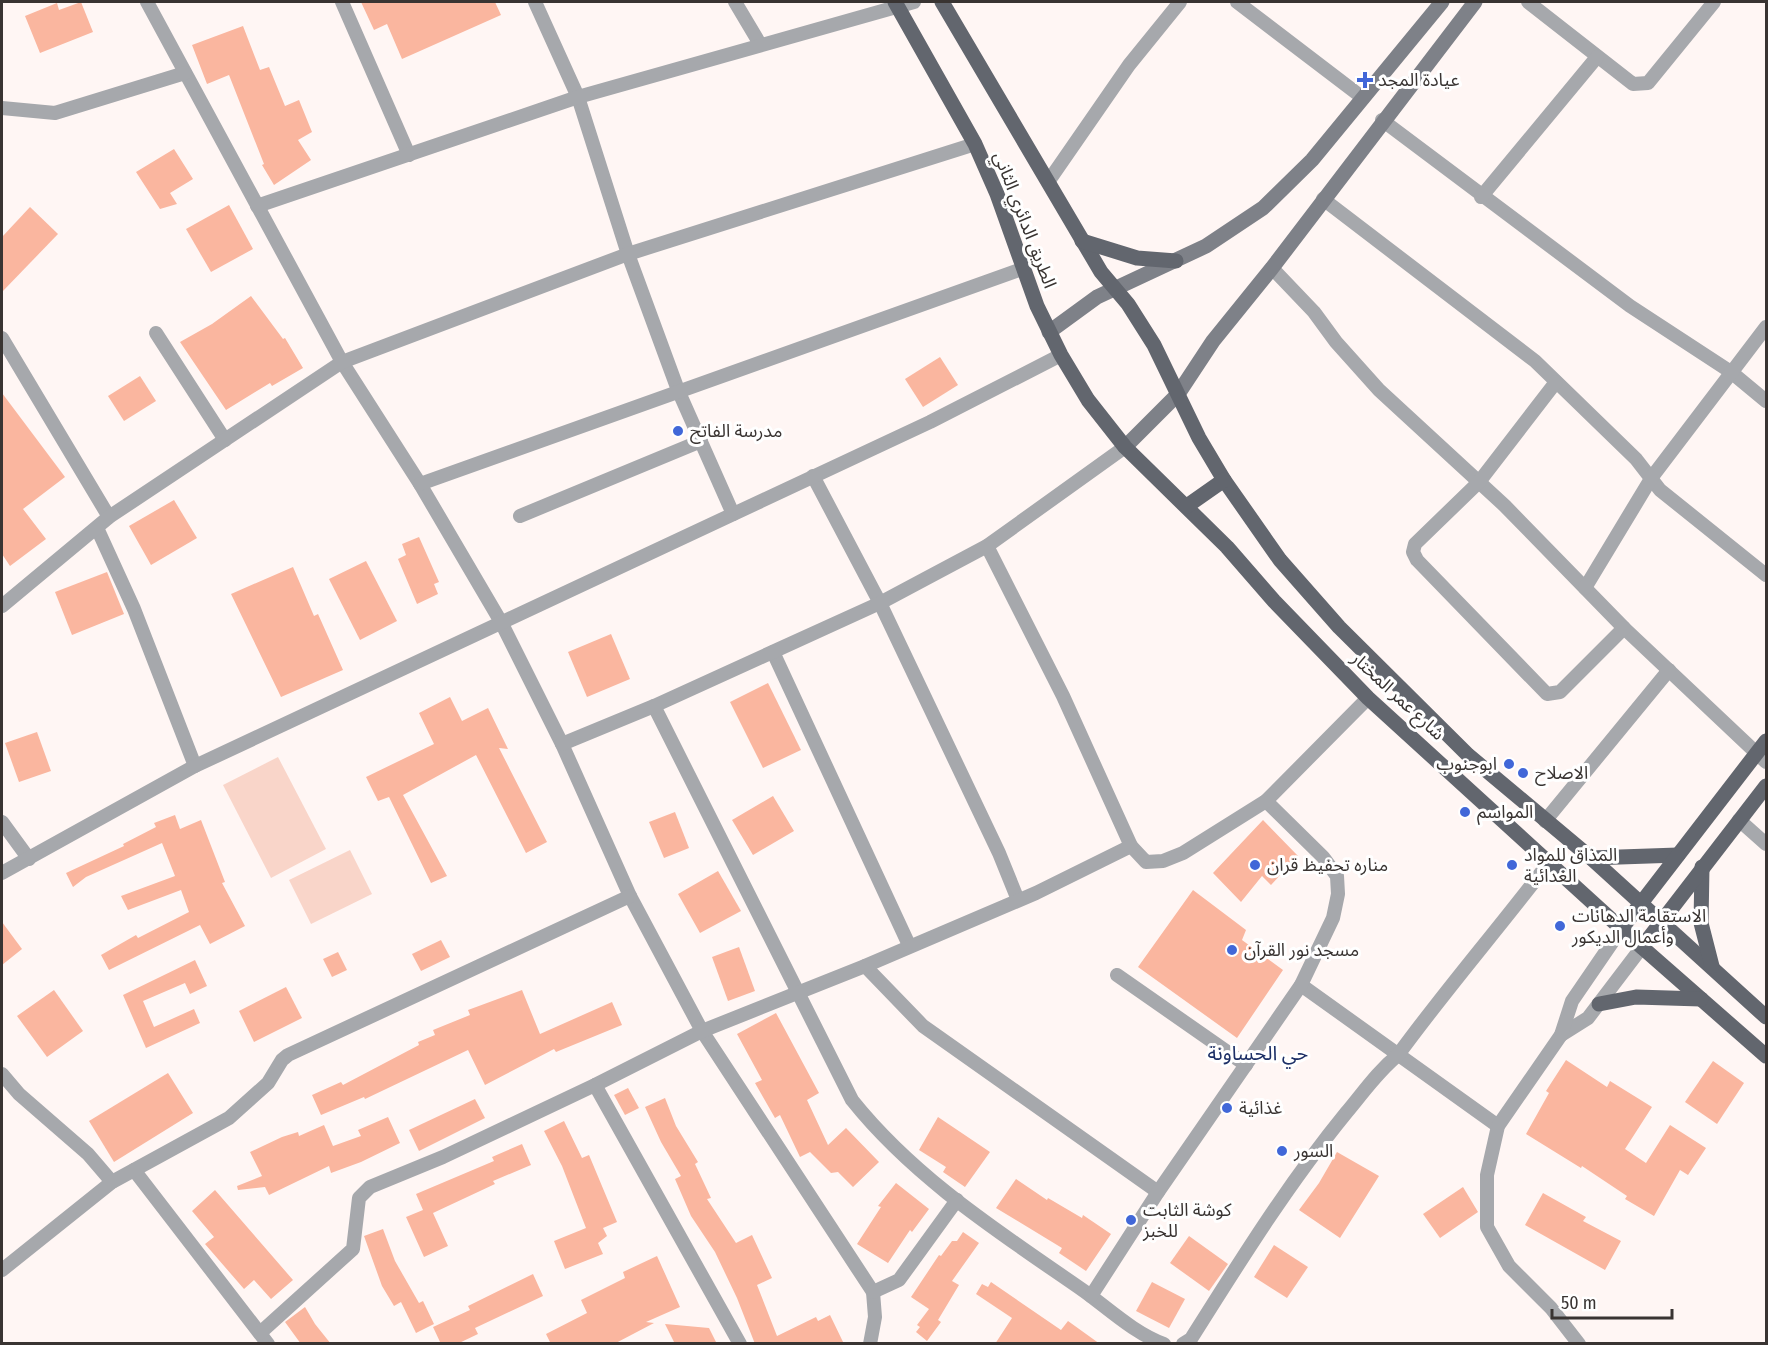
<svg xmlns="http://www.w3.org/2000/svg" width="1768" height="1345" viewBox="0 0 1768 1345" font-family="'Fira Sans Condensed','Noto Sans Arabic',sans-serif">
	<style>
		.green { fill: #f9d5c9 }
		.building { fill: #fab69f }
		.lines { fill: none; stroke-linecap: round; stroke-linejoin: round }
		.minor { stroke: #a6a8ac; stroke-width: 14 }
		.secondary { stroke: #7e8188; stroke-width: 15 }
		.primary { stroke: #62666e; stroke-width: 15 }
		.poi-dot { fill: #4167d8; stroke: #fff; stroke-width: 2 }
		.labels { text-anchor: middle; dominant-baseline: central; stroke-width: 6; stroke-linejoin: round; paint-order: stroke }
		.poi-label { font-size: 18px; fill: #393432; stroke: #fff; text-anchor: start }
		.street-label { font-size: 18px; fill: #393432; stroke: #fff }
		.neighbourhood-label { font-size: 20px; fill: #1c2f66; stroke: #fff }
	</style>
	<rect width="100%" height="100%" fill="#fff6f4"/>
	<!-- green -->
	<g class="green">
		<polygon points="278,757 326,849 271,878 223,785"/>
		<polygon points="350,850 372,894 311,924 289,880"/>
	</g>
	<!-- building -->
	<g class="building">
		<polygon points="81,2 93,32 40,53 25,16 57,3 59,10"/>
		<polygon points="361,2 495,2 501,15 402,59 387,24 374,30"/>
		<polygon points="243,26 260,70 269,67 285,106 299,100 312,132 298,140 311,160 274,185 262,165 264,164 229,75 207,84 192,45"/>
		<polygon points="174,149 193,179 170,193 177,204 160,209 136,172"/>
		<polygon points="229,205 253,249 211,272 186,229"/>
		<polygon points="30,207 58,234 2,292 2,237"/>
		<polygon points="251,296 283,339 285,338 303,368 272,386 270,383 226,410 180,342 212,324"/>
		<polygon points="940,357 958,385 923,407 905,379"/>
		<polygon points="140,376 156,401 124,421 108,396"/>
		<polygon points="2,393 65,477 23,509 46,539 10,566 2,554"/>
		<polygon points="174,500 197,538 151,565 129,526"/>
		<polygon points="419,537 439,582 434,584 438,594 417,604 398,559 406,555 402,544"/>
		<polygon points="366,561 397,621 360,640 329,579"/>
		<polygon points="293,567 314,616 318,614 343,670 281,697 231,594"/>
		<polygon points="107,572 124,614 72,635 55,592"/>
		<polygon points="611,634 630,679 587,697 568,652"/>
		<polygon points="768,683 801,750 763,768 730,702"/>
		<polygon points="450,697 462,721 488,708 508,749 499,748 547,842 526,853 476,755 403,795 447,876 431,883 389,797 378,801 366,777 434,744 419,713"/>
		<polygon points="37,732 51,771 19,782 5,743"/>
		<polygon points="773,796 794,831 753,855 732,820"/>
		<polygon points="675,812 689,848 664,858 649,822"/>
		<polygon points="175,815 180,829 201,820 225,882 222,883 245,926 210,944 200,925 109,970 101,955 136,935 138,938 189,912 181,890 128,910 121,896 175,876 162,843 86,877 73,887 66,873 124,846 123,844 156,827 154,823"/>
		<polygon points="1263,820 1298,856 1271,885 1262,876 1241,902 1213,873"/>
		<polygon points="718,871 741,911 700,933 678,894"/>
		<polygon points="1193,890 1246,930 1242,940 1283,970 1237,1038 1138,967"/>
		<polygon points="2,922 22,949 2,965"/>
		<polygon points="441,940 450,957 421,971 412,954"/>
		<polygon points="739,947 755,991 728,1001 712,957"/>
		<polygon points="338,952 347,970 332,977 323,959"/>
		<polygon points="195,960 207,986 190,994 185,983 143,1001 154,1027 194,1009 200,1023 146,1048 123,995"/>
		<polygon points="286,987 302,1018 254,1042 239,1011"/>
		<polygon points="54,990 83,1031 47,1057 17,1016"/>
		<polygon points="522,990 540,1034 612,1002 622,1025 556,1052 554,1049 485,1085 468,1050 365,1099 364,1097 321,1115 312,1095 341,1082 343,1085 419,1045 418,1042 435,1035 433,1030 470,1015 468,1010"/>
		<polygon points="776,1013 819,1093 807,1100 828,1145 846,1128 879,1162 853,1187 838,1172 831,1173 810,1152 800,1157 780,1115 775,1118 755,1083 762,1080 737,1034"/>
		<polygon points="1566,1060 1607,1087 1610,1081 1652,1107 1625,1149 1646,1163 1670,1125 1706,1148 1688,1175 1680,1170 1654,1216 1625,1199 1627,1196 1582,1166 1581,1168 1526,1134 1549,1093 1546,1091"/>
		<polygon points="1713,1061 1744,1083 1717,1124 1685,1102"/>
		<polygon points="168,1073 193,1113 114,1162 89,1121"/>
		<polygon points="628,1088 639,1108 625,1115 614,1095"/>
		<polygon points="665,1098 676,1126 698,1162 695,1164 711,1198 707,1199 736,1243 752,1235 772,1278 757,1285 777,1336 816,1317 818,1321 830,1315 844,1344 755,1344 737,1298 715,1252 691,1216 675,1179 681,1176 661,1142 645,1107"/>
		<polygon points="475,1099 485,1118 419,1151 409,1130"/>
		<polygon points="388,1117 400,1143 361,1162 331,1173 329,1166 269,1195 265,1187 238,1190 237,1186 262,1176 250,1152 282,1137 298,1132 299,1136 324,1125 333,1146 361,1136 358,1130"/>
		<polygon points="938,1117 990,1152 965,1187 943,1172 946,1167 919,1150"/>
		<polygon points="564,1121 582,1158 589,1155 617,1222 603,1228 607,1236 598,1243 603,1254 565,1269 554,1241 586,1228 562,1166 544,1131"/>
		<polygon points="522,1144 531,1165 493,1181 495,1184 433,1213 448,1246 424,1257 406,1217 423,1210 416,1194 494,1161 492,1157"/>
		<polygon points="1337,1152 1379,1176 1340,1238 1299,1210 1319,1183"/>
		<polygon points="1016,1179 1047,1200 1048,1198 1082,1218 1083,1215 1111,1234 1086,1271 1059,1253 1062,1248 996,1208"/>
		<polygon points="896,1183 929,1209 912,1232 910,1230 888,1263 857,1244 881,1207 878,1206"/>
		<polygon points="1463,1187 1478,1212 1440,1238 1423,1214"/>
		<polygon points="215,1190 293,1280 271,1299 254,1280 244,1289 205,1244 214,1237 192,1211"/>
		<polygon points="1543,1193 1586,1217 1583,1221 1621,1241 1605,1270 1525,1225"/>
		<polygon points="383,1229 395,1261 419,1303 423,1301 434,1324 416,1333 401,1302 394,1306 382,1286 364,1236"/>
		<polygon points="963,1232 979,1243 952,1281 959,1285 938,1320 941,1322 927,1341 916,1332 920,1327 917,1325 929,1309 911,1297 939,1255 941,1256 952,1241 957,1241"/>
		<polygon points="1189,1236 1228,1264 1209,1291 1170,1263"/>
		<polygon points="1274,1245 1308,1267 1287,1298 1254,1277"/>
		<polygon points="657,1256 680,1307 646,1322 654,1323 614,1344 551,1344 546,1334 587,1313 581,1300 625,1278 623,1272"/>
		<polygon points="533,1274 543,1296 475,1328 478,1334 457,1344 441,1344 433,1327 470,1310 468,1306"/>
		<polygon points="991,1282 1061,1330 1068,1321 1100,1344 995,1344 1012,1318 976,1294 982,1284 988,1287"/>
		<polygon points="1152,1282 1185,1299 1169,1328 1136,1311"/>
		<polygon points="305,1307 315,1324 331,1344 301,1344 285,1322"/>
		<polygon points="665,1324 709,1328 717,1344 675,1344"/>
	</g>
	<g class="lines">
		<!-- minor -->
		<g class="minor">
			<polyline points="147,2 342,362 420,484 501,622 562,744 630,896 702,1031 873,1292 875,1317 870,1344"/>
			<polyline points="342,2 409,155"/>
			<polyline points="535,2 578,97 628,254 678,390 733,514"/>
			<polyline points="735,2 760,44"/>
			<polyline points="1237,2 1363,98"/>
			<polyline points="1528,2 1633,84 1648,83 1714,2"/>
			<polyline points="2,108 55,113 185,73"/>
			<polyline points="1382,120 1630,306 1731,372 1766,401"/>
			<polyline points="1048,182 1129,65 1180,2"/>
			<polyline points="1481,197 1597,57"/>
			<polyline points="1323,199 1535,361 1636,459 1660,490 1766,575"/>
			<polyline points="257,206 578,97 914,2"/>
			<polyline points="1272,268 1314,312 1336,342 1379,390 1505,506 1624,628 1766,762"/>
			<polyline points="156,333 225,440"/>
			<polyline points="2,338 109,517"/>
			<polyline points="1556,382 1479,482 1415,544 1413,552 1417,560 1547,694 1560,692 1624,628"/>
			<polyline points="813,476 880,603 999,853 1018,900"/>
			<polyline points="420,484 1022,269"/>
			<polyline points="520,516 701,441"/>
			<polyline points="97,528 134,609 195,766"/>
			<polyline points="987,546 1063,696 1131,846"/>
			<polyline points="1585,588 1652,477 1766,327"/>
			<polyline points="2,606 109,517 342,362 628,254 975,144"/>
			<polyline points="773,652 909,945"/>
			<path d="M654,706L852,1100C915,1179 1002,1234 1084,1291C1109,1309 1134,1333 1164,1344"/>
			<polyline points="562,744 654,706 880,603 925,579 987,546 1125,447"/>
			<polyline points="1739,820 1766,844"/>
			<polyline points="1545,821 1669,670"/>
			<polyline points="2,822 29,859"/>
			<polyline points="2,873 195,766 930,422 1061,355"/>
			<polyline points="865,966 923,1026 1158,1192"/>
			<polyline points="1117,975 1246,1065"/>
			<polyline points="1301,985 1498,1126"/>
			<polyline points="1561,1035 1588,1018 1642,947"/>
			<polyline points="2,1074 19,1094 88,1154 112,1182"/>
			<polyline points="595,1085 740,1344"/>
			<polyline points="134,1170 268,1344"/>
			<polyline points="2,1270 112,1182 229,1118 268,1083 282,1060 288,1055 630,896"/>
			<polyline points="873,1292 899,1280 957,1200"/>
			<polyline points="1091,1296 1158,1192 1301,985 1333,918 1338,894 1337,876 1323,857 1266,801"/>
			<polyline points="260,1333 353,1249 359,1198 370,1187 443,1157 595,1085 702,1031 865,966 1036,893 1131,846 1146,862 1163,861 1183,853 1266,801 1368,698"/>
			<path d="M1183,1344L1191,1339C1240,1261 1288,1184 1346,1113C1363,1093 1377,1072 1398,1055C1446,989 1500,927 1550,861"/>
			<polyline points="1579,1344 1551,1308 1509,1266 1487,1227 1487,1175 1498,1126 1561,1035 1572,1001 1622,928"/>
		</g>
		<!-- secondary -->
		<g class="secondary">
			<polyline points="1049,332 1097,297 1206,246 1263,208 1312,160 1442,2"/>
			<polyline points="1125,447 1178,394 1213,341 1272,268 1475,2"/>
		</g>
		<!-- primary -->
		<g class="primary">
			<polyline points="895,2 975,144 997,194 1037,306 1061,355 1088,400 1125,447 1227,547 1274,601 1368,698 1636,942 1766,1056"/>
			<polyline points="942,2 1101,272 1128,304 1154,345 1199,438 1224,480 1280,560 1339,627 1468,755 1591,858 1766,1017"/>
			<polyline points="1082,241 1137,258 1176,261"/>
			<polyline points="1187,506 1224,480"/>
			<polyline points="1591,858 1678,855"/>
			<polyline points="1702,867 1701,923 1712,966"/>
			<polyline points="1622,928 1766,741"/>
			<polyline points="1642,947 1766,786"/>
			<polyline points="1599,1004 1636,997 1701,999"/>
		</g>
	</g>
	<!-- markers -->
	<g class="poi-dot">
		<path d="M1362 71h6v6h6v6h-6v6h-6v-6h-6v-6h6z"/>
		<circle cx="678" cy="431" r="6"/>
		<circle cx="1509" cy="764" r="6"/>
		<circle cx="1523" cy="773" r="6"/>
		<circle cx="1465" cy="812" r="6"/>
		<circle cx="1255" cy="865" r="6"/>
		<circle cx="1512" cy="865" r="6"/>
		<circle cx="1560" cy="926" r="6"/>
		<circle cx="1232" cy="950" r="6"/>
		<circle cx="1227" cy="1108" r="6"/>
		<circle cx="1282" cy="1151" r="6"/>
		<circle cx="1131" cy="1220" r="6"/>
	</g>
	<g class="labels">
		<!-- poi labels -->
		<g class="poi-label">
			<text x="1378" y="80">عيادة المجد</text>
			<text x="690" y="431">مدرسة الفاتح</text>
			<text x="1497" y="764" text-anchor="end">ابوجنوب</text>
			<text x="1535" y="773">الاصلاح</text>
			<text x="1477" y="812">المواسم</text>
			<text x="1524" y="855">المذاق للمواد<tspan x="1524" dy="21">الغدائية</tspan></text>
			<text x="1267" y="865">مناره تحفيظ قران</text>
			<text x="1572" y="916">الاستقامة الدهانات<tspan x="1572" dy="21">وأعمال الديكور</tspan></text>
			<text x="1244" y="950">مسجد نور القرآن</text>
			<text x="1239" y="1108">غذائية</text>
			<text x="1294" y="1151">السور</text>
			<text x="1143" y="1210">كوشة الثابت<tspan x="1143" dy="21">للخبز</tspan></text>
		</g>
		<!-- street labels -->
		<g class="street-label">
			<text transform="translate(1025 220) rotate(69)">الطريق الدائري الثاني</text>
			<text transform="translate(1398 696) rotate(43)">شارع عمر المختار</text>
		</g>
		<!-- neighbourhood labels -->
		<g class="neighbourhood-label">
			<text x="1258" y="1053">حي الحساونة</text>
		</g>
	</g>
	<!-- border -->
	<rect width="1768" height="1345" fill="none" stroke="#393432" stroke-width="6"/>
	<!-- scale -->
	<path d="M1552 1309v9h120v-9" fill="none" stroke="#393432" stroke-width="3"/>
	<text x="1561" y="1309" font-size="18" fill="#393432" stroke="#ffffff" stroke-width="4.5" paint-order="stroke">50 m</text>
</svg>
